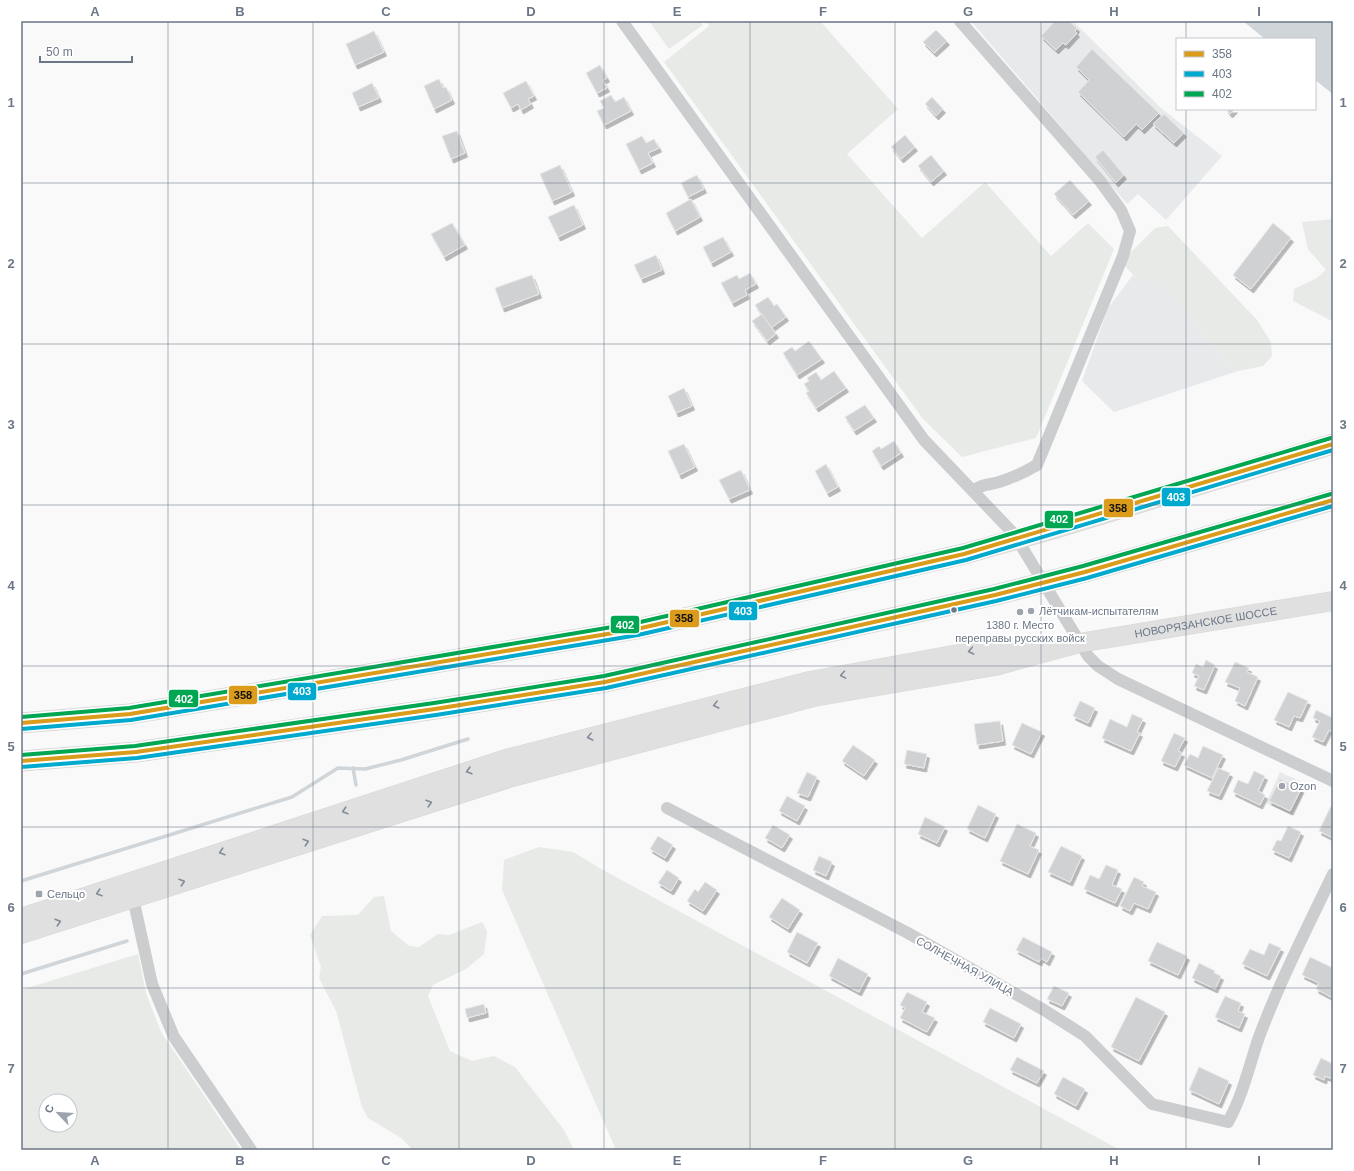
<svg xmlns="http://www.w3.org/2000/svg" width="1354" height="1171" viewBox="0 0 1354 1171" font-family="Arial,sans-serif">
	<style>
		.built { fill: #e7e9ea }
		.green { fill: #e7eae6; fill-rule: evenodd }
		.water { fill: #cfd5d9 }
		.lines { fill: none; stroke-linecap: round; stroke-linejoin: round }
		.stream { stroke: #cfd5d9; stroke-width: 3.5 }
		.building { fill: #d0d1d3; stroke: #e8e8e8; filter: url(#shadow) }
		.primary-casing { stroke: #d6d7d7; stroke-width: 20 }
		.trunk-casing { stroke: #d5d5d6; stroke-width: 21 }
		.minor { stroke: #cccdce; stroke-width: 12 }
		.primary { stroke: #e0e0e1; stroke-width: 19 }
		.trunk { stroke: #e0e0e1; stroke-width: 20 }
		.trunk-bridge-casing { stroke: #d5d5d6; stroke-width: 21; stroke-linecap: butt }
		.trunk-bridge { stroke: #e0e0e1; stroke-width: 20 }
		.bus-1-casing { stroke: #fff; stroke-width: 7 }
		.bus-2-casing { stroke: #fff; stroke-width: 7 }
		.bus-3-casing { stroke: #fff; stroke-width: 7 }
		.bus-1 { stroke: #db9c1b; stroke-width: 4 }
		.bus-2 { stroke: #00a9ce; stroke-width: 4 }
		.bus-3 { stroke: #00a651; stroke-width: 4 }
		.oneway { stroke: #828b98 }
		.grid { fill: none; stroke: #6b7686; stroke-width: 1; stroke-opacity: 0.55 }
		.bus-dot { fill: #6b7686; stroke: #fff; stroke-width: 1.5 }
		.poi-dot { fill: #9da4ae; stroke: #fff; stroke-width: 1.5 }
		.labels { text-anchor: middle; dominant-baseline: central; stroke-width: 4; stroke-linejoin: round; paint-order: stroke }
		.poi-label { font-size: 11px; fill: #6b7686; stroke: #fff; text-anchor: start }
		.street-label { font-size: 11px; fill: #6b7686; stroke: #fff }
		.line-badge { stroke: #fff; stroke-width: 1.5 }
		.badge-label { font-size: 11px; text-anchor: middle; font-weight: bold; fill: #fff }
		.pale-badge-label { font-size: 11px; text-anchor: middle; font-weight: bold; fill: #111 }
		.neatline { fill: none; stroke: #6b7686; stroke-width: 1.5 }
		.grid-label { font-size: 13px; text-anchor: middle; font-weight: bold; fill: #6b7686 }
	</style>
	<defs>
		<filter id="shadow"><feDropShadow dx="2.5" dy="4" stdDeviation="0" flood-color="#0004"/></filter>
	</defs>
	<rect width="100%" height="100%" fill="#f9f9f9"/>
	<!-- built -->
	<g class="built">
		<polygon points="971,21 1073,21 1161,108 1222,156 1166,220 1138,194 1127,204"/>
		<polygon points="1133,275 1140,282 1161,282 1227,363 1238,371 1114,412 1082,381 1108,308"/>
		<polygon points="1280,772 1308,785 1294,816 1266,803"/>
	</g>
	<!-- green -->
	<g class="green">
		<polygon points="649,21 700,21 703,25 669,49"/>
		<polygon points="706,21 820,21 898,109 847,154 922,238 985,182 1051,256 1088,223 1114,249 1036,438 962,457 923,419 664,62 709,26"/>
		<polygon points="1333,219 1333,320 1330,320 1293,301 1294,289 1317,278 1326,270 1308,249 1302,222"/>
		<polygon points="1168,226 1257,320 1271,342 1272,356 1263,366 1238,371 1227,363 1161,282 1140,282 1123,264 1129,254 1155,228"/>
		<polygon points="539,847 573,852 603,870 1120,1150 616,1150 502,890 504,860"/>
		<polygon points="384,896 391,931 409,946 419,947 438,934 449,935 482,922 487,931 484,954 466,969 433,985 428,996 450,1051 472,1061 494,1056 515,1067 564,1130 574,1150 413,1150 401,1138 368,1118 362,1107 336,1011 319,978 321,967 310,935 322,916 358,915 374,897"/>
		<path d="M138,954L146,993L161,1032L241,1150H21V990ZM46,1101H70V1125H46Z"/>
	</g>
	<!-- water -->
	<polygon class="water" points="1243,21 1333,21 1333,94 1315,80 1315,39 1265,39"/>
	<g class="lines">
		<!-- stream -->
		<g class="stream">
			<polyline points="353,768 356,785"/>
			<polyline points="21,881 292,797 338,768 365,769 401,760 468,739"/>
			<polyline points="21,974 127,941"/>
		</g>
	</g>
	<!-- building -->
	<g class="building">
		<polygon points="1055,21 1069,21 1077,28 1075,31 1077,33 1066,45 1063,43 1056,50 1041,36"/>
		<polygon points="936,30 947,41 934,53 923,42"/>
		<polygon points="374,31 384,52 355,65 346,44"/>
		<polygon points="1092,49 1159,113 1142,130 1136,124 1124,137 1078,92 1089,80 1076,67"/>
		<polygon points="600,65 607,78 603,80 607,88 597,93 586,73"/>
		<polygon points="439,79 443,88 446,87 452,100 434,109 424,86"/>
		<polygon points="526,81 534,96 528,99 531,104 521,110 518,104 511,108 503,93"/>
		<polygon points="372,83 379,98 358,107 352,93"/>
		<polygon points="611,95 615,102 624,97 631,111 604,125 597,111 604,108 600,101"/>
		<polygon points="932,97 943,109 936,116 925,104"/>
		<polygon points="1226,109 1235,109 1230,114"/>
		<polygon points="1164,114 1184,133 1174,143 1153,124"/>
		<polygon points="457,131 465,153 451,159 442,136"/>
		<polygon points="905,135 915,147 901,159 891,147"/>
		<polygon points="642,136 646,143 654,139 659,148 648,153 653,163 639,170 626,144"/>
		<polygon points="1103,150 1124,175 1116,183 1095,157"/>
		<polygon points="931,155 944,171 931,182 918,166"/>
		<polygon points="560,165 572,192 552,201 540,174"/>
		<polygon points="697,175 704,189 688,197 681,183"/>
		<polygon points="1070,180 1089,201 1073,215 1054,194"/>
		<polygon points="691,199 700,217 675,231 666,213"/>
		<polygon points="574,205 583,225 558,237 548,217"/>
		<polygon points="452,223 465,245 444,257 431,234"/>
		<polygon points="1273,223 1291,238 1251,289 1233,275"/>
		<polygon points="723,237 731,252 711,263 703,247"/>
		<polygon points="656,255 662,270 641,279 634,265"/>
		<polygon points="750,273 756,284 745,290 747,295 732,303 721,283 737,275 739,279"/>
		<polygon points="532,275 539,294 502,308 495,288"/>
		<polygon points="768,297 774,306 777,304 786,317 771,328 755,305"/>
		<polygon points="762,314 776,334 767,341 752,321"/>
		<polygon points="809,341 822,359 797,375 783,353 792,347 795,351"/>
		<polygon points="834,371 846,388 816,408 806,393 809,391 804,384 809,381 807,378 816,372 821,380"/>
		<polygon points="684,388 692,406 676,413 668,396"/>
		<polygon points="865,405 874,418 854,431 845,417"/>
		<polygon points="894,441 901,453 881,466 872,451 879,446 881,449"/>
		<polygon points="684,444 695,467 679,475 668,451"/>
		<polygon points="826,464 838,487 827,493 815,471"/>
		<polygon points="741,470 750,490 729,499 719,480"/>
		<polygon points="1206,660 1215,665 1204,690 1194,686 1199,676 1192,673 1196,664 1203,667"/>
		<polygon points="1235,662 1249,668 1247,672 1258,677 1245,706 1235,701 1240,688 1225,682"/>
		<polygon points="1288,692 1308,701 1300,718 1294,716 1289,727 1274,720"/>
		<polygon points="1080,701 1095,708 1088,723 1073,716"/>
		<polygon points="1316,710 1333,718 1333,732 1329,730 1323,742 1312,737 1320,721 1313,718"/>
		<polygon points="1132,714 1143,719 1137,732 1140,733 1131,751 1102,738 1110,719 1127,727"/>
		<polygon points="1000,721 1003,741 977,745 974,724"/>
		<polygon points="1022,723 1042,732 1031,754 1012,745"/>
		<polygon points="1174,733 1185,738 1178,751 1182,753 1175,767 1161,761"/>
		<polygon points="853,745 875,760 864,776 842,761"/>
		<polygon points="1203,746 1223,755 1212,778 1184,765 1190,754 1198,758"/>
		<polygon points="907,750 927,754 924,768 904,764"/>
		<polygon points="1218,768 1230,773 1219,796 1207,791"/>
		<polygon points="1254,771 1265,776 1258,791 1265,795 1260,805 1233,792 1238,780 1248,784"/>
		<polygon points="807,772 817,777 808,797 797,793"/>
		<polygon points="1280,779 1301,789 1290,811 1269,801"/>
		<polygon points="787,796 805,806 797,821 779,811"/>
		<polygon points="978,805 996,814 985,838 967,829"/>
		<polygon points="1331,806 1333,807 1333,838 1319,831"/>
		<polygon points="925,817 945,827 937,843 918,834"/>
		<polygon points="1017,824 1036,833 1030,846 1039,850 1028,874 1000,861"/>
		<polygon points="773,825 790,835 782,848 765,838"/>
		<polygon points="1288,826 1301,832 1289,858 1272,850 1277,840 1281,841"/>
		<polygon points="658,836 673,845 665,858 650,849"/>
		<polygon points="1061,846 1082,856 1070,882 1048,872"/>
		<polygon points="819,856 832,862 826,876 813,870"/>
		<polygon points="1106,865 1118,870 1112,885 1122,889 1115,903 1084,889 1090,875 1099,879"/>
		<polygon points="667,870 679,878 671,891 658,883"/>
		<polygon points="1134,877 1144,882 1142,886 1156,892 1148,909 1134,903 1130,911 1120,906"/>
		<polygon points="705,882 717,890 703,911 687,901 695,889 698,892"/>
		<polygon points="782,898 800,910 788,929 769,917"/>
		<polygon points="797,932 818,943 807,963 787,952"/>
		<polygon points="1023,937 1052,952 1047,962 1041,958 1039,962 1016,950"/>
		<polygon points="1157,942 1187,956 1178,975 1148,961"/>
		<polygon points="1269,943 1281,948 1267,976 1242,964 1250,949 1264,955"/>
		<polygon points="1310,957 1333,968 1333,998 1316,989 1319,983 1302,975"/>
		<polygon points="838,958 868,974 859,992 829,976"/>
		<polygon points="1199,963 1215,971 1214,973 1221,976 1215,989 1192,978"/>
		<polygon points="1054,986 1069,993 1062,1006 1047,999"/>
		<polygon points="907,992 927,1002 922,1012 935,1018 927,1032 900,1018 905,1008 900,1005"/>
		<polygon points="1225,996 1241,1003 1238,1011 1245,1014 1239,1028 1215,1017"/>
		<polygon points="1136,997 1165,1012 1139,1061 1111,1047"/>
		<polygon points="484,1004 486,1013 467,1018 465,1009"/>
		<polygon points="990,1008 1021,1024 1014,1038 983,1022"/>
		<polygon points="1017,1057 1044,1071 1037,1083 1010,1070"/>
		<polygon points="1321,1058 1333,1064 1333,1079 1325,1076 1324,1080 1313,1075"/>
		<polygon points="1199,1067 1229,1081 1219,1104 1189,1090"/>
		<polygon points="1063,1077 1085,1089 1076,1106 1054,1094"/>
	</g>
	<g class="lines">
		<!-- primary casing -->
		<g class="primary-casing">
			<g id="primary">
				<polyline points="21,918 506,759 810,681 992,648 1042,645"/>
				<path id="s1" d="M21,934L512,777L813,697L995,666L1079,643L1333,601"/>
			</g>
		</g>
		<!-- trunk casing -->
		<g class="trunk-casing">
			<g id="trunk">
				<polyline points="1056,528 1333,444"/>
				<polyline points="1085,572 1333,500"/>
				<polyline points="21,723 130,714 637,629 964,554"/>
				<polyline points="21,761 136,752 435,709 605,682 995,595"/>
			</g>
		</g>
		<!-- minor -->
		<g class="minor">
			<polyline points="622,21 924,440 1014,534 1088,656 1098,666 1118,679 1333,781"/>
			<path d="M960,21L1100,181L1121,210L1130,231L1123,256L1037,465C1025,472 1012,478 999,482C989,485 981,484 973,491"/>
			<path d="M667,808L906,932L1044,1010L1085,1036L1152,1104L1228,1122C1243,1095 1249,1066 1259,1037C1280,981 1307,928 1333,874"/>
			<polyline points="133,898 152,984 174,1037 251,1150"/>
		</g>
		<!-- primary -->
		<use href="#primary" class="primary"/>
		<!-- trunk -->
		<use href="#trunk" class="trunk"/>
		<!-- trunk-bridge casing -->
		<g class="trunk-bridge-casing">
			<g id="trunk-bridge">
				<polyline points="964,554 1056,528"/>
				<polyline points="995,595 1085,572"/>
			</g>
		</g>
		<!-- trunk-bridge -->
		<use href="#trunk-bridge" class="trunk-bridge"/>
		<!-- bus-1 casing -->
		<g class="bus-1-casing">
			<g id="bus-1">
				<polyline points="21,723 130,714 637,629 964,554 1333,444"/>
				<polyline points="21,761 136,752 435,709 605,682 995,595 1085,572 1333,500"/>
			</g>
		</g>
		<!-- bus-2 casing -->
		<g class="bus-2-casing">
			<g id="bus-2">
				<polyline points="21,729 131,720 638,635 966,560 1333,450"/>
				<polyline points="21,767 137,758 436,715 606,688 996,601 1087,578 1333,506"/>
			</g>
		</g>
		<!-- bus-3 casing -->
		<g class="bus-3-casing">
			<g id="bus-3">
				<polyline points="21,717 129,708 636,623 963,548 1331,438"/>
				<polyline points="21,755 135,746 434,703 604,676 994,589 1083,566 1331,494"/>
			</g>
		</g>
		<!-- bus-1 -->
		<use href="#bus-1" class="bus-1"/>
		<!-- bus-2 -->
		<use href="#bus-2" class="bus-2"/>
		<!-- bus-3 -->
		<use href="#bus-3" class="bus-3"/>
	</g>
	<!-- one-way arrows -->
	<defs><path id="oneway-chevron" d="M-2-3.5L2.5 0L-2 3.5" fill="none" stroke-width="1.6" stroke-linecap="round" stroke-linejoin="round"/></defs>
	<g class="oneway">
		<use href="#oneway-chevron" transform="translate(971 651) rotate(169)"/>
		<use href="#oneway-chevron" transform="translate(843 675) rotate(170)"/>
		<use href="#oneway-chevron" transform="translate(716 705) rotate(166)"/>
		<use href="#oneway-chevron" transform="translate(590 737) rotate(166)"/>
		<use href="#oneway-chevron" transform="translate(469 771) rotate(163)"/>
		<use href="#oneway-chevron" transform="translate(429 803) rotate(-17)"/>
		<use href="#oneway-chevron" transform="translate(345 811) rotate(162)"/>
		<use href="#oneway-chevron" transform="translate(306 842) rotate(-18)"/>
		<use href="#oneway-chevron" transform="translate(222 852) rotate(162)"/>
		<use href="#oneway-chevron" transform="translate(182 882) rotate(-18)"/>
		<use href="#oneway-chevron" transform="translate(99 893) rotate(162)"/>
		<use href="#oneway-chevron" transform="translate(58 922) rotate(-18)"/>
	</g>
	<!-- grid -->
	<path class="grid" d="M168,21V1150M313,21V1150M459,21V1150M604,21V1150M750,21V1150M895,21V1150M1041,21V1150M1186,21V39M1186,109V1150M21,183H1333M21,344H1333M21,505H1333M21,666H1333M21,827H1333M21,988H1333"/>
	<!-- markers -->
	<circle class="bus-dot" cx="954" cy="610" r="3.5"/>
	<g class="poi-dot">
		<circle cx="1031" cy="611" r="4"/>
		<circle cx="1020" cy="612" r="4"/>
		<circle cx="1282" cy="786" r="4"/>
		<rect x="35" y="890" width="8" height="8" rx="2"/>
	</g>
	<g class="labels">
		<!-- poi labels -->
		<g class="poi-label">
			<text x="1039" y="611">Лётчикам-испытателям</text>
			<text x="1020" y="625" text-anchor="middle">1380 г. Место<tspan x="1020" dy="13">переправы русских войск</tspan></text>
			<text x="1290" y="786">Ozon</text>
			<text x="47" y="894">Сельцо</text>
		</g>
		<!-- street labels -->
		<g class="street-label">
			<text stroke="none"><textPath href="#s1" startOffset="1227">НОВОРЯЗАНСКОЕ ШОССЕ</textPath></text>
			<text transform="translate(965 966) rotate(29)">СОЛНЕЧНАЯ УЛИЦА</text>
		</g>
	</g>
	<g class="line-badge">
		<rect x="1161" y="487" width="30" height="20" rx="4" fill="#00a9ce"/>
		<rect x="1103" y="498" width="31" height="20" rx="4" fill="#db9c1b"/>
		<rect x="1044" y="510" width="30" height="19" rx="4" fill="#00a651"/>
		<rect x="728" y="601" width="30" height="20" rx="4" fill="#00a9ce"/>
		<rect x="669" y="609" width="31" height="19" rx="4" fill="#db9c1b"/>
		<rect x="610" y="615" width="30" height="19" rx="4" fill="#00a651"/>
		<rect x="287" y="682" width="30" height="19" rx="4" fill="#00a9ce"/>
		<rect x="228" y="685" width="30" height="20" rx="4" fill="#db9c1b"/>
		<rect x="168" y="689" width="31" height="19" rx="4" fill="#00a651"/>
	</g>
	<g class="badge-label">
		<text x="1176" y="501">403</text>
		<text x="1059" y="523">402</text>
		<text x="743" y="615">403</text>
		<text x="625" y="629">402</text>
		<text x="302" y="695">403</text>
		<text x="184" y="703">402</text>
	</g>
	<g class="pale-badge-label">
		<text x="1118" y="512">358</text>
		<text x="684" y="622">358</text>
		<text x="243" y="699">358</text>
	</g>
	<!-- border -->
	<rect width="1354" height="1171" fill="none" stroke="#ffffff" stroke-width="44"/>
	<!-- legend -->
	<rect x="1176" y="38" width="140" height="72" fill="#ffffff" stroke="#c4c8cf"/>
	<rect x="1184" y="51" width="20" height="6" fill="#db9c1b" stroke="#c4c8cf"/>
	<text x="1212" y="58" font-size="12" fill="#6b7686">358</text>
	<rect x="1184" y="71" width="20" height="6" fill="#00a9ce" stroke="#c4c8cf"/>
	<text x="1212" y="78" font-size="12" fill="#6b7686">403</text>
	<rect x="1184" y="91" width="20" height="6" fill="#00a651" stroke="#c4c8cf"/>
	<text x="1212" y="98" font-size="12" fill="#6b7686">402</text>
	<!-- north arrow -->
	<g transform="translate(58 1113) rotate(295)"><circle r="19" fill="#ffffff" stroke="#c4c8cf"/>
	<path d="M0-3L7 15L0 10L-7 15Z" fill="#9da4ae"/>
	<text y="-6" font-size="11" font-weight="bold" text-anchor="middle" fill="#6b7686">С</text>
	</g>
	<!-- scale -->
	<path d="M40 56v6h92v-6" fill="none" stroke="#6b7686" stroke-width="2"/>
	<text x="46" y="56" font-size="12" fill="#6b7686" stroke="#ffffff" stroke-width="3" paint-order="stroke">50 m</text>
	<rect x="22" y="22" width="1310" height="1127" class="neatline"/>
	<g class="grid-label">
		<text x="95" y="16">A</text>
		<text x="240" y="16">B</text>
		<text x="386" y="16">C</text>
		<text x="531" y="16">D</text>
		<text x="677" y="16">E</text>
		<text x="823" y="16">F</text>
		<text x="968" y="16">G</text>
		<text x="1114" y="16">H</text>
		<text x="1259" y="16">I</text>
		<text x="11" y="107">1</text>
		<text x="1343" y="107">1</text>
		<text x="11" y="268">2</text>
		<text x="1343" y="268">2</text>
		<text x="11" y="429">3</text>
		<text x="1343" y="429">3</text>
		<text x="11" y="590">4</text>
		<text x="1343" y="590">4</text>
		<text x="11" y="751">5</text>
		<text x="1343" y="751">5</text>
		<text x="11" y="912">6</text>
		<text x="1343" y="912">6</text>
		<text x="11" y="1073">7</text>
		<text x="1343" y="1073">7</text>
		<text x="95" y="1165">A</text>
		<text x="240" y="1165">B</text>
		<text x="386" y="1165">C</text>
		<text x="531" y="1165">D</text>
		<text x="677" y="1165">E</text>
		<text x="823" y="1165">F</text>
		<text x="968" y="1165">G</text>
		<text x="1114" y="1165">H</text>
		<text x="1259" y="1165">I</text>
	</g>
</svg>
